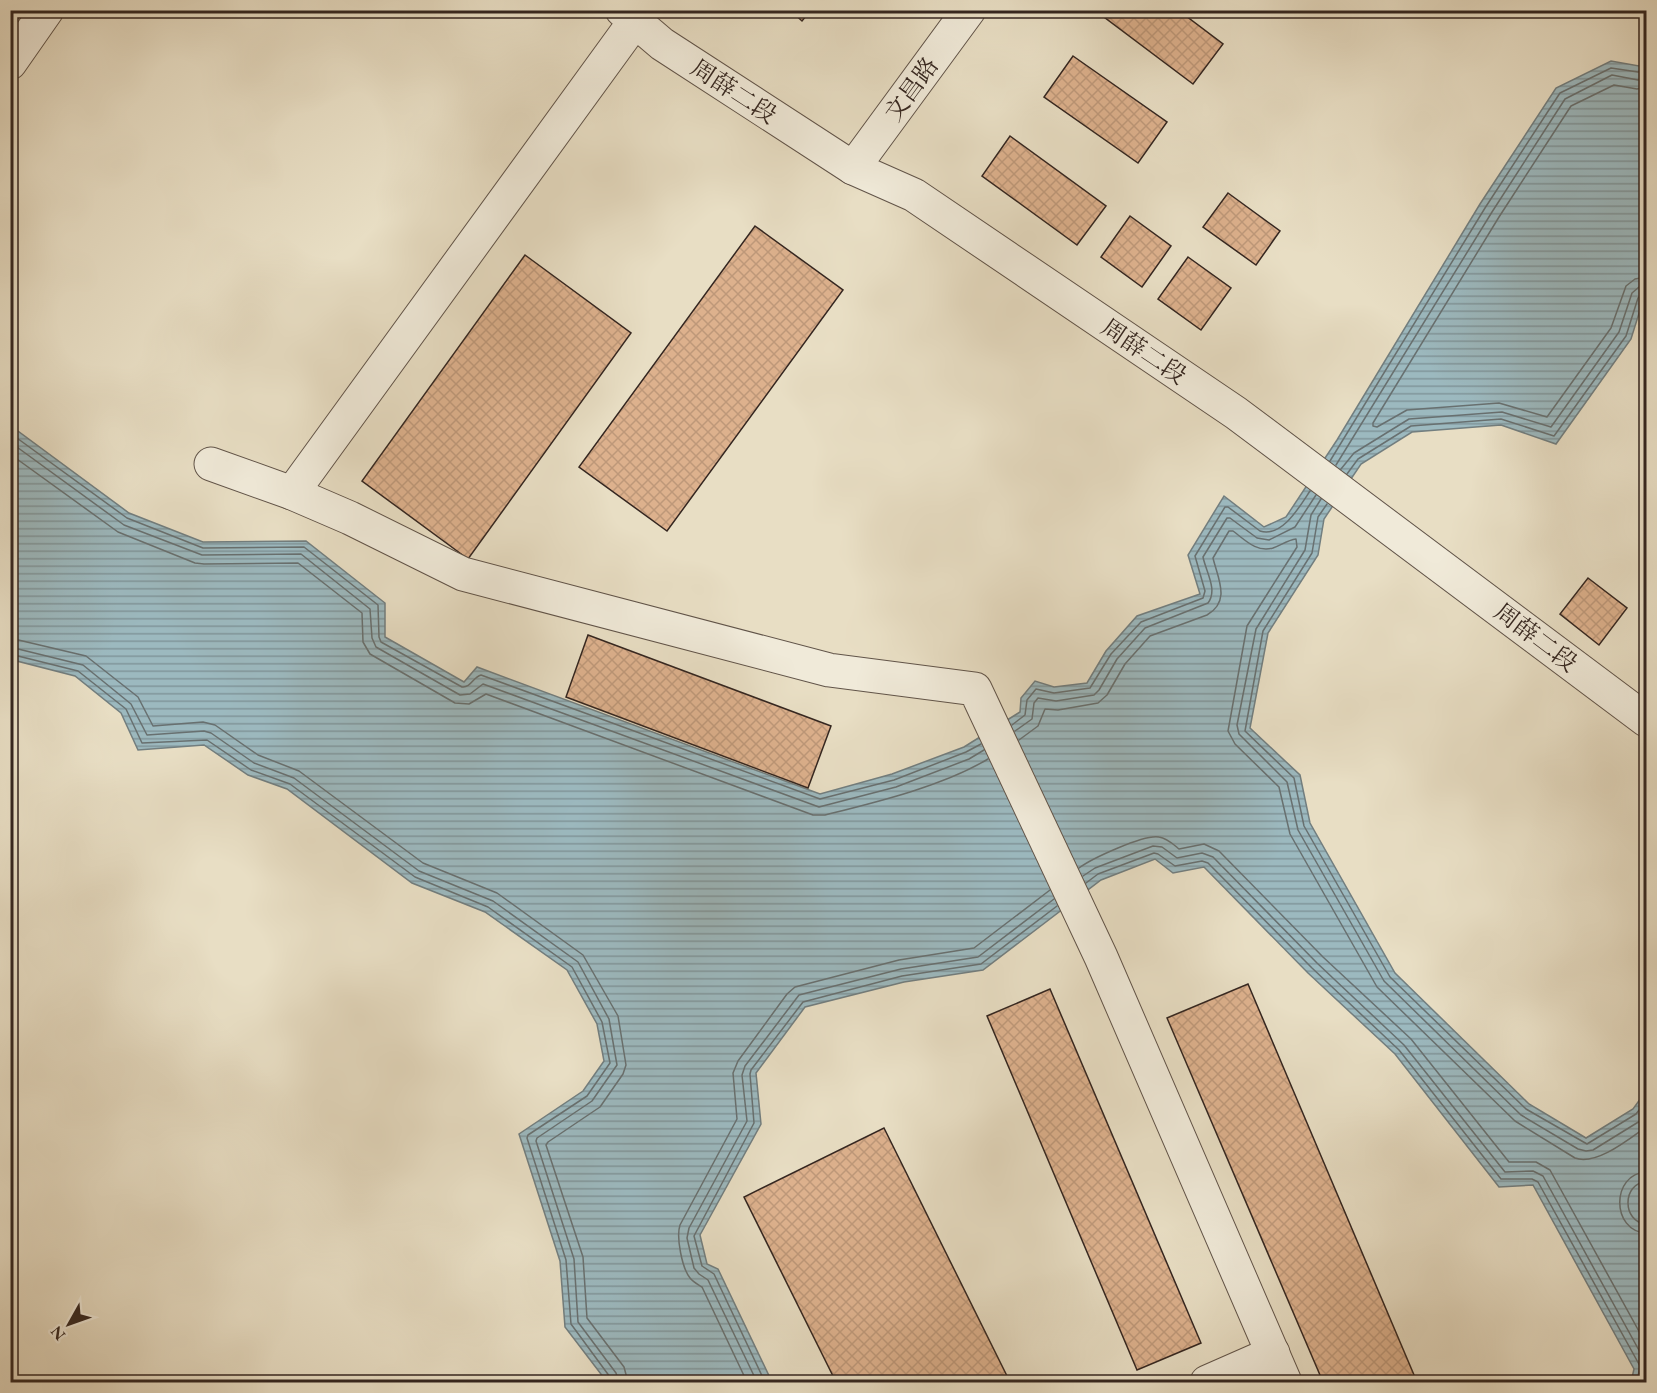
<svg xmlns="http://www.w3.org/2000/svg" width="1657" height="1393" viewBox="0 0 1657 1393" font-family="'EB Garamond','Noto Serif SC',serif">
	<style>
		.water { fill: url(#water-rules); stroke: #727e7f; stroke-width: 1.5 }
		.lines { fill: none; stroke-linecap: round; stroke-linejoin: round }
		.shore { stroke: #687070; stroke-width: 1.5 }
		.building { fill: url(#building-cross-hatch); stroke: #342620; stroke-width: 1.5 }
		.minor-casing { stroke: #615449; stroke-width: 35 }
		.minor { stroke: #f0ead9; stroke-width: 33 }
		.labels { text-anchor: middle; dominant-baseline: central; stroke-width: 6; stroke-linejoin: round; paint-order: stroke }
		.street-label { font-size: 24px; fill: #342620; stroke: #f0ead9 }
	</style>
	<defs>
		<pattern id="water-rules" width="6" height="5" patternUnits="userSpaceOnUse" patternTransform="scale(1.5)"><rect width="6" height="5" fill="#9cb9bf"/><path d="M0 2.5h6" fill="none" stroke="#80969b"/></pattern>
		<pattern id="building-cross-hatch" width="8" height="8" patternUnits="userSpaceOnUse" patternTransform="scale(1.5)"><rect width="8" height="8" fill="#ddb18d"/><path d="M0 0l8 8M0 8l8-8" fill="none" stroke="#be9879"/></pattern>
	</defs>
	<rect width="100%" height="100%" fill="#e8dec4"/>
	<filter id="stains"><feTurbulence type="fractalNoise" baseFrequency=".00333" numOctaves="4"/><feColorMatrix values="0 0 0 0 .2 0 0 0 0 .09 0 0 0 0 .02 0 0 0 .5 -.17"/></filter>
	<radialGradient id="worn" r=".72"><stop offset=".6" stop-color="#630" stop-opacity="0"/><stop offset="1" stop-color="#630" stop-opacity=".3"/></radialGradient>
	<!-- water -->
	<polygon class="water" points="1646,53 1646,291 1631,339 1556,444 1501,425 1412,432 1361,464 1324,519 1318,555 1268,633 1250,728 1300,775 1310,823 1395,973 1529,1104 1586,1138 1633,1109 1646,1091 1646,1185 1641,1204 1646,1217 1646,1382 1631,1382 1634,1369 1533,1185 1499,1187 1395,1054 1308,973 1204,867 1173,873 1155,859 1101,880 983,970 904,982 805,1007 756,1073 761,1124 700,1235 707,1264 718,1269 772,1382 607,1382 565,1327 560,1261 519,1134 583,1091 604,1061 597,1024 567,970 485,912 412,883 287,789 248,775 204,745 138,750 121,713 75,676 13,660 11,655 11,426 129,513 203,542 306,541 385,603 385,637 464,682 477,667 820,794 892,774 964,747 1020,712 1021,698 1035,681 1054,687 1087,683 1106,651 1137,616 1200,594 1188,555 1224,496 1264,527 1286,517 1337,440 1480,204 1556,88 1611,61 1639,66"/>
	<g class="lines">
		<!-- shore -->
		<g class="shore">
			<polyline points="1646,87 1637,89 1614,85 1571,106 1499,217 1373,423 1373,426 1377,427 1407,410 1499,403 1547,417 1611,328 1626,286 1635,279 1646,277"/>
			<path d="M10,433L127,518L203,548L304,547L378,605L379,637L381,642L462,687C471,688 473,677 481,675L820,799L894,780L966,752L981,744"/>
			<polyline points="10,442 124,525 202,555 301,554 370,609 372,638 376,647 460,695 470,694 483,684 819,807 896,787 969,759 984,750"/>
			<path d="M10,454L118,532L195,563L204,564L298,563L362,613L363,642L370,654L455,703L469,704L486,694L813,815H825C877,802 943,786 988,759"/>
			<polyline points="1330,461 1485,208 1560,93 1611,68 1638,72 1643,70 1646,65"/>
			<polyline points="1336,465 1492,212 1565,99 1612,75 1638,80 1646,77"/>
			<polyline points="1341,469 1354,453 1409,419 1502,412 1551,427 1619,332 1632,293 1639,287 1646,286"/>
			<polyline points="1347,474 1358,459 1411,426 1501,419 1554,436 1626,336 1638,298 1642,294 1646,294"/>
			<polyline points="1321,499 1311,515 1305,550 1256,629 1237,725 1239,734 1287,782 1298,830 1384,981 1521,1115 1578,1149 1586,1151 1593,1150 1640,1121 1646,1113"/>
			<polyline points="1327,504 1318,517 1312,553 1263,631 1245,731 1294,778 1304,826 1390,977 1526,1109 1587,1144 1636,1114 1646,1101"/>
			<polyline points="10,638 86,656 138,697 153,726 203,722 215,725 258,755 299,771 423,863 497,893 583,955 618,1016 626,1065 623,1074 600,1107 548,1142 546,1145 583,1257 587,1318 624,1367 628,1382"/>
			<polyline points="10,647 83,665 131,704 147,735 204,731 211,733 254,763 294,778 419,871 493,901 578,962 609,1019 617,1065 592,1101 537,1138 536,1141 574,1259 578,1322 616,1373 619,1382"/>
			<polyline points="10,654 78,671 126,709 142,743 207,740 251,770 290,784 415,877 488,907 572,967 602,1022 610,1063 587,1096 528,1135 527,1138 566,1260 571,1324 610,1377 611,1382"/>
			<path d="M1012,725L1025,715L1027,700L1036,689L1054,693L1090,688L1111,654L1141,622L1203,598L1205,591L1195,556L1225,507H1228L1260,531C1282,538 1300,506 1310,491"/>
			<path d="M1015,731L1032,719L1034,703L1038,698L1056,701L1094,695L1099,690L1117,659L1145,628L1208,603C1218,590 1206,572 1203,557L1227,518H1230L1257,538L1269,540L1295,527L1316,495"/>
			<path d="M1019,740L1038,726L1045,709L1058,710L1098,703L1107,695L1125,664L1150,636L1207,615C1231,601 1218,579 1213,558L1229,531H1233C1245,540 1257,553 1273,548C1281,545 1288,540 1296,539L1297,547L1247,626L1228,731L1235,744L1279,787L1290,834L1377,987L1515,1121L1575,1158C1596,1166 1629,1139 1646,1127"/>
			<path d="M1079,868C1091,859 1144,834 1159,837C1167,838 1173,844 1179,849L1204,844L1219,851L1323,957L1411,1039L1509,1162H1536L1550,1170L1646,1344"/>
			<polyline points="1083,876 1095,868 1153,846 1162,847 1177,858 1202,853 1213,857 1317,963 1404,1045 1505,1172 1533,1171 1543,1176 1646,1363"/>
			<polyline points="1086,883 1098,874 1154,853 1158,854 1175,866 1202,861 1208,863 1312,968 1399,1050 1501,1179 1532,1179 1538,1182 1640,1366 1637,1382"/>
			<path d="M1646,1172C1611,1174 1611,1231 1646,1233"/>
			<path d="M1646,1182C1622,1183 1622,1222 1646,1224"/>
			<path d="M747,1382L702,1287C697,1284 693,1282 690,1278C682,1268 676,1237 680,1225L737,1119L733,1073L738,1061L787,994L795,987L899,960L974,948L1050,890"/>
			<polyline points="757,1382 708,1280 699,1274 694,1268 687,1238 689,1228 747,1121 742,1075 745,1066 799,995 901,969 978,957 1054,899"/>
			<polyline points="765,1382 714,1274 702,1266 694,1236 754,1123 750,1074 751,1070 803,1002 902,976 981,964 1057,906"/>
		</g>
	</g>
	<!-- building -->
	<g class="building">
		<polygon points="790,10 811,10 802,21"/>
		<polygon points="1109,10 1178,10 1223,44 1193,84 1104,17"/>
		<polygon points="1073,56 1167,122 1138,163 1044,97"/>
		<polygon points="1010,136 1106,206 1077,245 982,176"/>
		<polygon points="1228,193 1280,231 1256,265 1203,227"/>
		<polygon points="1130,216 1171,246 1142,287 1101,257"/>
		<polygon points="755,226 843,290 667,531 579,467"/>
		<polygon points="525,255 631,333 468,559 362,481"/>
		<polygon points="1188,257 1231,288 1201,330 1158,299"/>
		<polygon points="1588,578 1627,608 1599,645 1560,614"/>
		<polygon points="588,635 831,726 808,788 566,697"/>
		<polygon points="1248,984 1417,1382 1323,1382 1167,1018"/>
		<polygon points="1050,989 1201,1343 1137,1370 987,1016"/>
		<polygon points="884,1128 1010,1382 836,1382 744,1197"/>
	</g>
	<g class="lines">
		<!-- minor casing -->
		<g class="minor-casing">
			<g id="minor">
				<polyline points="622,10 662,44 853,168 914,195 1236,413 1646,720"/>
				<polyline points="10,63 47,10"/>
				<polyline points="853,168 969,10"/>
				<polyline points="211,464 292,493 350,518 463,574 829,670 975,689 1101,957 1285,1382"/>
				<polyline points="292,493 635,21"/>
				<polyline points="1207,1382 1273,1353"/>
			</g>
		</g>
		<!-- minor -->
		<use href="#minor" class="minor"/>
	</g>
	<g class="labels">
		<!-- street labels -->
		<g class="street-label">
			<text transform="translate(911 89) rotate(-54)">文昌路</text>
			<text transform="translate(734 91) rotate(33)">周薛二段</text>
			<text transform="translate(1144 351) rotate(34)">周薛二段</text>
			<text transform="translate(1536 637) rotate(37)">周薛二段</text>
		</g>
	</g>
	<!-- margin -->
	<rect width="1657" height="1393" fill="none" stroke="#e8dec4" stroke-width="36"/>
	<rect x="12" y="12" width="1633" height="1369" fill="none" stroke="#342620" stroke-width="3"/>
	<rect x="18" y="18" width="1621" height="1357" fill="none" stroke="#342620" stroke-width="1.5"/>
	<!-- north arrow -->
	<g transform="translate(69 1324) rotate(230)" stroke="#f0ead9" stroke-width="4.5" paint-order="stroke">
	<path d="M0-4.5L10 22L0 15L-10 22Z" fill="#342620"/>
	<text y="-9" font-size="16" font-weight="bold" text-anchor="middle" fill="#342620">N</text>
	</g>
	<rect width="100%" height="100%" filter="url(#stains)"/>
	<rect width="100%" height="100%" fill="url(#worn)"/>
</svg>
